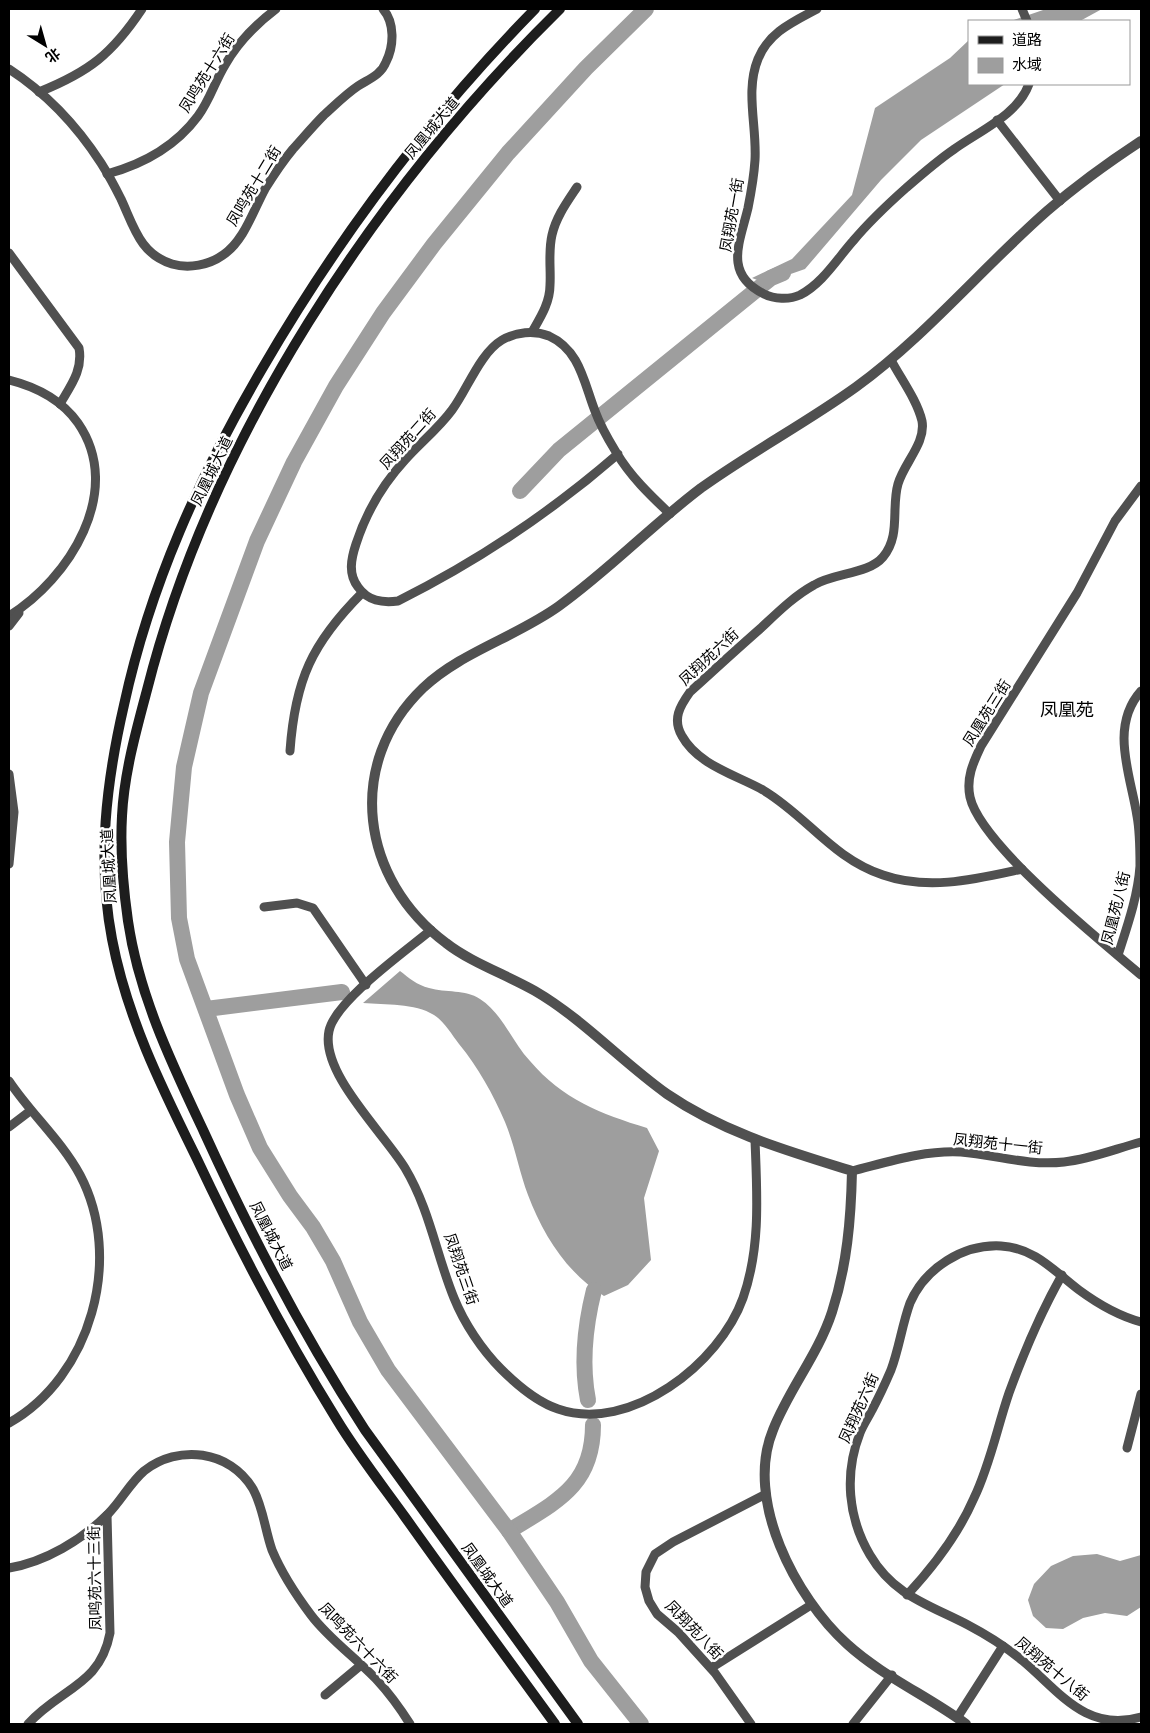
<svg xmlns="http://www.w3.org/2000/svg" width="1150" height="1733" viewBox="0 0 1150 1733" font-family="'Nunito Sans','Noto Sans SC',sans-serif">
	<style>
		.water { fill: #9e9e9e }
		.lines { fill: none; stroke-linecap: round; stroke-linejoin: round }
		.canal { stroke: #9e9e9e; stroke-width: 16 }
		.lane { stroke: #505050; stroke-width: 9 }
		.street { stroke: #505050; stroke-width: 10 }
		.secondary { stroke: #1d1d1d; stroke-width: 10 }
		.labels { text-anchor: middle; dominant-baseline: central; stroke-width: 5; stroke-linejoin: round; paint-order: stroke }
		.street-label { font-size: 15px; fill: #000; stroke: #fff }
		.quarter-label { font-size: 18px; fill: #000; stroke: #fff }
	</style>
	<rect width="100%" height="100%" fill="#fff"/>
	<!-- water -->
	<g class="water">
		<polygon points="1046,9 1102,9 1080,21 1011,21"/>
		<polygon points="969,40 969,84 1005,84 921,140 881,180 805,269 765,283 752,278 792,259 852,195 875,108 950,58"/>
		<path d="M400,971C409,978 417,985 429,988C446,993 465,989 480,999C503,1014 512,1042 530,1061C562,1099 601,1114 647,1128L659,1151L644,1198L651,1260L628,1285L604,1296C567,1273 543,1235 528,1195C519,1171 515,1146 505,1122C493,1094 478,1067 459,1044C452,1035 444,1021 434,1015C415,1003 385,1005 363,1003Z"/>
		<polygon points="1097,1554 1120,1561 1141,1555 1141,1607 1127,1616 1105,1613 1083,1618 1063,1629 1046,1628 1033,1616 1028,1600 1034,1584 1051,1566 1073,1556"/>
	</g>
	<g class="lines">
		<!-- canal -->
		<g class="canal">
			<polyline points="520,491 559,450 771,278 783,273"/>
			<polyline points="206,1009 342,992"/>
			<path d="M588,1400C581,1364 585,1326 594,1290"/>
			<path d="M509,1531C556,1502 593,1486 593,1425"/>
			<polyline points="641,1724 591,1661 557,1602 509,1531 388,1370 360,1322 333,1261 313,1227 290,1196 260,1148 237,1095 187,959 179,918 177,842 184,767 201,693 257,541 294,462 336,386 383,313 434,244 508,153 586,68 646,9"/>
		</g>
		<!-- lane -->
		<g class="lane">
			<path d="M817,9C793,22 769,32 758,59C745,91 757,126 755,160C754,176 751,193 748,208C740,242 723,274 764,294C774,299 789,300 800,295C822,284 837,259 853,241C869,222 888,204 906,188C921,175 937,161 953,150C979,131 1018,115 1029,84"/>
			<polyline points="1022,9 1027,21"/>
			<path d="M9,69C46,93 77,126 101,163C108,174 115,187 121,199C134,227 140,254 172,264C189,269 209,265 223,255C244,241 253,211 265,189C273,176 283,161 293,149C303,138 313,126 324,115C334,106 346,94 358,86C369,79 381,75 386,62C394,46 395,23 383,9"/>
			<path d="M39,92C89,72 112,54 142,9"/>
			<polyline points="997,120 1060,201"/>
			<path d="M107,174C144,164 175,147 198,116C210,100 215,81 225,65C238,42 255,25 276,9"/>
			<path d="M9,253L79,348C83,370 71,385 60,404"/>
			<path d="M532,332C540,318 550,303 550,285C551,269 548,252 552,235C556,217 567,202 577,187"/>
			<path d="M891,360C901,379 917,400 922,421C926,443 904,463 898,484C891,508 901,536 883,557C869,574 834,573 814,585C794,596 777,613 761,628C737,649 714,670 690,692C680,706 672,719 682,736C698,765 736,775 763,790C807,816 832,858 883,875C929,891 976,879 1022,869"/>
			<path d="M9,380C37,387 61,399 78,423C125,491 69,579 9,616"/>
			<path d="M618,454C550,513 478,561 398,601C382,603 368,601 358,587C348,574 351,559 356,544C366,513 383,484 405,460C420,443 438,429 452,410C467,390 480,353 502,340C516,332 534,330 549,336C580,350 584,383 595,411C600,425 608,439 616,452C630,476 650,495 670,514"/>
			<path d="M1141,486L1115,521L1077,593L981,746C973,763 966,778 970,797C980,844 1102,942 1141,975"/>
			<polyline points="9,626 19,613"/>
			<path d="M290,751C295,680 312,643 362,593"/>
			<polyline points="9,774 14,812 9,864"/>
			<polyline points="264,907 297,903 313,908 366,985"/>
			<path d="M431,930C406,951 335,1001 329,1031C320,1073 384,1133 405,1168C430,1210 436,1254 454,1298C464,1323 482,1350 501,1369C516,1384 537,1402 558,1409C630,1434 720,1363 743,1298C761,1247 757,1193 755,1140"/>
			<path d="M1118,955C1127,927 1138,896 1140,866C1140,850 1140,832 1137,816C1131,776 1109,727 1141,691"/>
			<path d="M9,1081C31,1114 61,1140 80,1175C124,1258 91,1377 9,1423"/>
			<polyline points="9,1127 30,1111"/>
			<path d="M852,1171C888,1162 924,1150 961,1152C996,1155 1028,1166 1064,1162C1091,1159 1115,1149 1141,1142"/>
			<path d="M1141,1322C1119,1316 1098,1304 1079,1290C1054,1271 1035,1248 1001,1246C963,1244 925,1268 910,1303C902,1325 899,1349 891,1370C885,1384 879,1397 872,1410C868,1418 863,1425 860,1433C844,1474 848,1518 870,1555C894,1596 930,1605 968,1625C987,1635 1006,1647 1023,1661C1059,1691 1086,1733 1141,1717"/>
			<polyline points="1127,1448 1141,1394"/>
			<path d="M9,1568C45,1562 82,1540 108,1514C121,1501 130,1483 144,1471C178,1444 230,1450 253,1489C263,1507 265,1530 272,1550C282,1574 296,1595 311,1615C329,1639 355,1657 376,1679C389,1693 400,1708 410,1724"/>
			<path d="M907,1595C934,1566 958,1535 974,1498C990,1465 997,1428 1009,1393C1024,1352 1041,1312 1062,1275"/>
			<polyline points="711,1668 811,1605"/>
			<polyline points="325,1695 361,1665"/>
			<polyline points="957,1718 1003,1646"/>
			<path d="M28,1724C60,1688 100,1686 110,1633L107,1515"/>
			<polyline points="751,1724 715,1673 678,1632 657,1614 649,1601 645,1587 646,1572 655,1554 673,1542 766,1494"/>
			<polyline points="853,1724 892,1675"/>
		</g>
		<!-- street -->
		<path class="street" d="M966,1724C928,1696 882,1676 847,1644C796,1598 744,1500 773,1430C789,1389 818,1355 832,1312C847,1266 851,1219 852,1171C788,1151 724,1133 667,1094C622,1062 583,1019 535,991C507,975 470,962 446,943C361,880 344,764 423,688C461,652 516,637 559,606C609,570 652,525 701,488C751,452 806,423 856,387C926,336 982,268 1047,211C1077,185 1109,162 1141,141"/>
		<!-- secondary -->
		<g class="secondary">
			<path d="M535,9C429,117 338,238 262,369C200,475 150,585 124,705C106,783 97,860 112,939C127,1018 162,1088 197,1159C239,1248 285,1336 337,1420C357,1453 382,1485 405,1517C454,1586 505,1655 555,1724"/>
			<path d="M560,9C375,191 211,437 147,690C136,731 124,774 122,816C120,851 123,886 128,921C139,996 172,1064 204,1132C251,1235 303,1335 365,1430L578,1724"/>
		</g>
	</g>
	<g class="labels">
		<!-- street labels -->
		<g class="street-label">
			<text transform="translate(207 73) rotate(-58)">凤鸣苑十六街</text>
			<text transform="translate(432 128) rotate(-50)">凤凰城大道</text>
			<text transform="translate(254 186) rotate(-59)">凤鸣苑十二街</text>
			<text transform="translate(732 215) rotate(-80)">凤翔苑一街</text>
			<text transform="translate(408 439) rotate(-48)">凤翔苑二街</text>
			<text transform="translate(212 471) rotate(-64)">凤凰城大道</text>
			<text transform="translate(709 657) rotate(-43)">凤翔苑六街</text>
			<text transform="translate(987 713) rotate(-58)">凤凰苑三街</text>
			<text transform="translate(109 866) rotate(-93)">凤凰城大道</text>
			<text transform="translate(1116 908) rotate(-76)">凤凰苑八街</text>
			<text transform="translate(998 1144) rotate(6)">凤翔苑十一街</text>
			<text transform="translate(271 1236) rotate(63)">凤凰城大道</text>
			<text transform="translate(461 1269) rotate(71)">凤翔苑三街</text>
			<text transform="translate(859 1408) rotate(-66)">凤翔苑六街</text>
			<text transform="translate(487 1575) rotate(54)">凤凰城大道</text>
			<text transform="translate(95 1578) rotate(-91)">凤鸣苑六十三街</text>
			<text transform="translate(694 1630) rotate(46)">凤翔苑八街</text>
			<text transform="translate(358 1643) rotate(46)">凤鸣苑六十六街</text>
			<text transform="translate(1052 1669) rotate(40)">凤翔苑十八街</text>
		</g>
		<!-- quarter labels -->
		<g class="quarter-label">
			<text x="1067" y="710">凤凰苑</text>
		</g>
	</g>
	<!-- border -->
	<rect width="1150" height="1733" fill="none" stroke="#000000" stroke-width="20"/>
	<!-- legend -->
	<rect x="968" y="20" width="162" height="65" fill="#ffffff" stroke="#999999"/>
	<rect x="978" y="36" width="25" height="8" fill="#1d1d1d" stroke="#999999"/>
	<text x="1012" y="45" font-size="15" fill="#000000">道路</text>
	<rect x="978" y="58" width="25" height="15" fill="#9e9e9e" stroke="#999999"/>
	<text x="1012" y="70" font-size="15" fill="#000000">水域</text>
	<!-- north arrow -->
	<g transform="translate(45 45) rotate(143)" stroke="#ffffff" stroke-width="4" paint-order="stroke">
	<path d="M0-4L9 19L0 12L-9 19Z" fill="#000000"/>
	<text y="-8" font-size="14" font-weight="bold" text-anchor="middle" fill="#000000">北</text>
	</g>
</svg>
